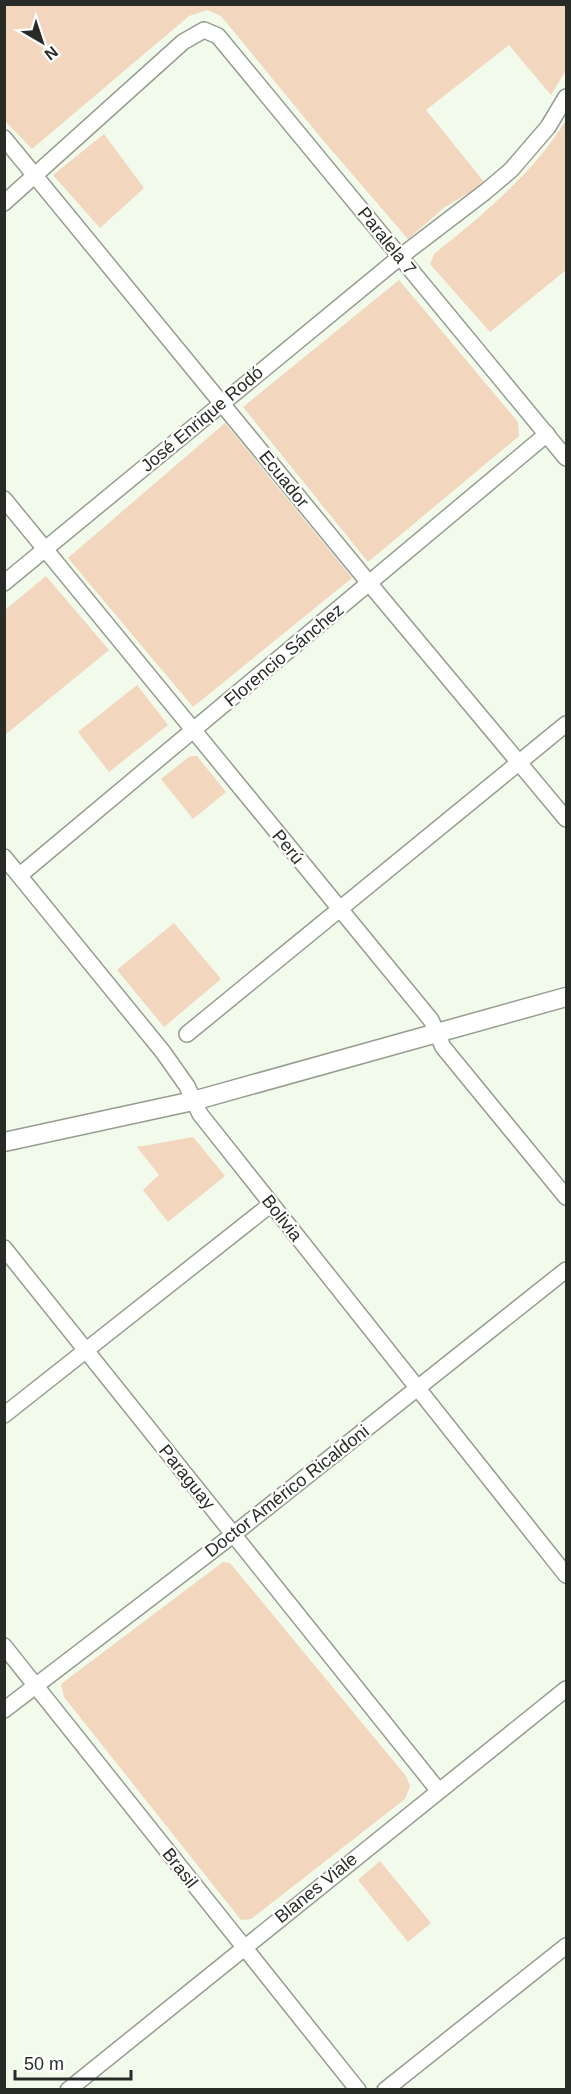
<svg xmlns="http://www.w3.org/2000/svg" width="571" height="2094" viewBox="0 0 571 2094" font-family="Arial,sans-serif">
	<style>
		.green { fill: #f2d6bd }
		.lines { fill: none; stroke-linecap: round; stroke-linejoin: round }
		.minor-casing { stroke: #969d8f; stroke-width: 18 }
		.tertiary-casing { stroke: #969d8f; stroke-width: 21 }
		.minor { stroke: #fff; stroke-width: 15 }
		.tertiary { stroke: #fff; stroke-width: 18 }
		.labels { text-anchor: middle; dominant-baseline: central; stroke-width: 4.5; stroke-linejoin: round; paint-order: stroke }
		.street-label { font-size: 18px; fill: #292c26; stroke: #fff }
	</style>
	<rect width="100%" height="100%" fill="#f2faeb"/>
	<!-- green -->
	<g class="green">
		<polygon points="4,5 566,5 566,70 551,95 509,45 426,110 485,183 445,207 408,239 322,139 221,16 207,10 189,16 32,149 5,121"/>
		<path d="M566,120V270L490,332L430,264L434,254C482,215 534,173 566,120Z"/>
		<polygon points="104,134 144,188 100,228 53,175"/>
		<polygon points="399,280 518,422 519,436 368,562 243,407"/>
		<polygon points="225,423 352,578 193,707 68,558"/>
		<polygon points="46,576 109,650 5,735 5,610"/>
		<polygon points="137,685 168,725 109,772 78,732"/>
		<polygon points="190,756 197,756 226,792 193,819 161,779"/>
		<polygon points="174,923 221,979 164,1027 117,970"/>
		<polygon points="193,1137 225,1176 168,1222 143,1190 159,1175 137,1147"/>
		<polygon points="223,1562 230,1563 406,1776 410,1786 405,1799 251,1919 241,1920 64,1697 61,1684"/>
		<polygon points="380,1861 431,1923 408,1942 358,1880"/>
	</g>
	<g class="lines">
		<!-- minor casing -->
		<g class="minor-casing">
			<g id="minor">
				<polyline points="4,138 369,583 566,819"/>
				<polyline points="4,203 183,42 204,30 218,36 566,458"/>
				<polyline points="4,499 431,1020 443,1047 566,1197"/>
				<polyline points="4,583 400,257 485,192 511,170 548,127 566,97"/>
				<polyline points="4,857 163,1052 187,1086 200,1114 566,1575"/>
				<polyline points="20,875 547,434"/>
				<polyline points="187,1034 566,724"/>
				<polyline points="4,1248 438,1790"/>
				<polyline points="4,1415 270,1205"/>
				<polyline points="4,1646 358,2090"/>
				<polyline points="4,1710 234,1534 566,1270"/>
				<polyline points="68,2090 566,1689"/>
				<polyline points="385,2090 566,1946"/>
			</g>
		</g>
		<!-- tertiary casing -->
		<g class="tertiary-casing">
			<polyline id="tertiary" points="4,1142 193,1101 566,997"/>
		</g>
		<!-- minor -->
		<use href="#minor" class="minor"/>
		<!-- tertiary -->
		<use href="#tertiary" class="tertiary"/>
	</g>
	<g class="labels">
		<!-- street labels -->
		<g class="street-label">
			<text transform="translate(387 241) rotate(51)">Paralela 7</text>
			<text transform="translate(202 419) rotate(-40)">José Enrique Rodó</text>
			<text transform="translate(284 479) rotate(51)">Ecuador</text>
			<text transform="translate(284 655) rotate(-40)">Florencio Sánchez</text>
			<text transform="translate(288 847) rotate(51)">Perú</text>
			<text transform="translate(282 1218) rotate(52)">Bolivia</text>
			<text transform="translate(187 1477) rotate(51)">Paraguay</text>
			<text transform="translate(287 1491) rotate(-38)">Doctor Américo Ricaldoni</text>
			<text transform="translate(180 1868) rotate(52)">Brasil</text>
			<text transform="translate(316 1888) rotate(-39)">Blanes Viale</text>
		</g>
	</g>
	<!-- border -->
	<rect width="571" height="2094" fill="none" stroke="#292c26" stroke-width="12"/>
	<!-- north arrow -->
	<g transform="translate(42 42) rotate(141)" stroke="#ffffff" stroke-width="4.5" paint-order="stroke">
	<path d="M0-4.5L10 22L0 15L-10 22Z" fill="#292c26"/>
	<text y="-9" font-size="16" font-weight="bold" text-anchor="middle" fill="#292c26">N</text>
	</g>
	<!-- scale -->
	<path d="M15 2070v9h116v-9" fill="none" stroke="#292c26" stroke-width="3"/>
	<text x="24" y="2070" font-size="18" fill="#292c26" stroke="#ffffff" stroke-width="4.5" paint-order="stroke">50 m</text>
</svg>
